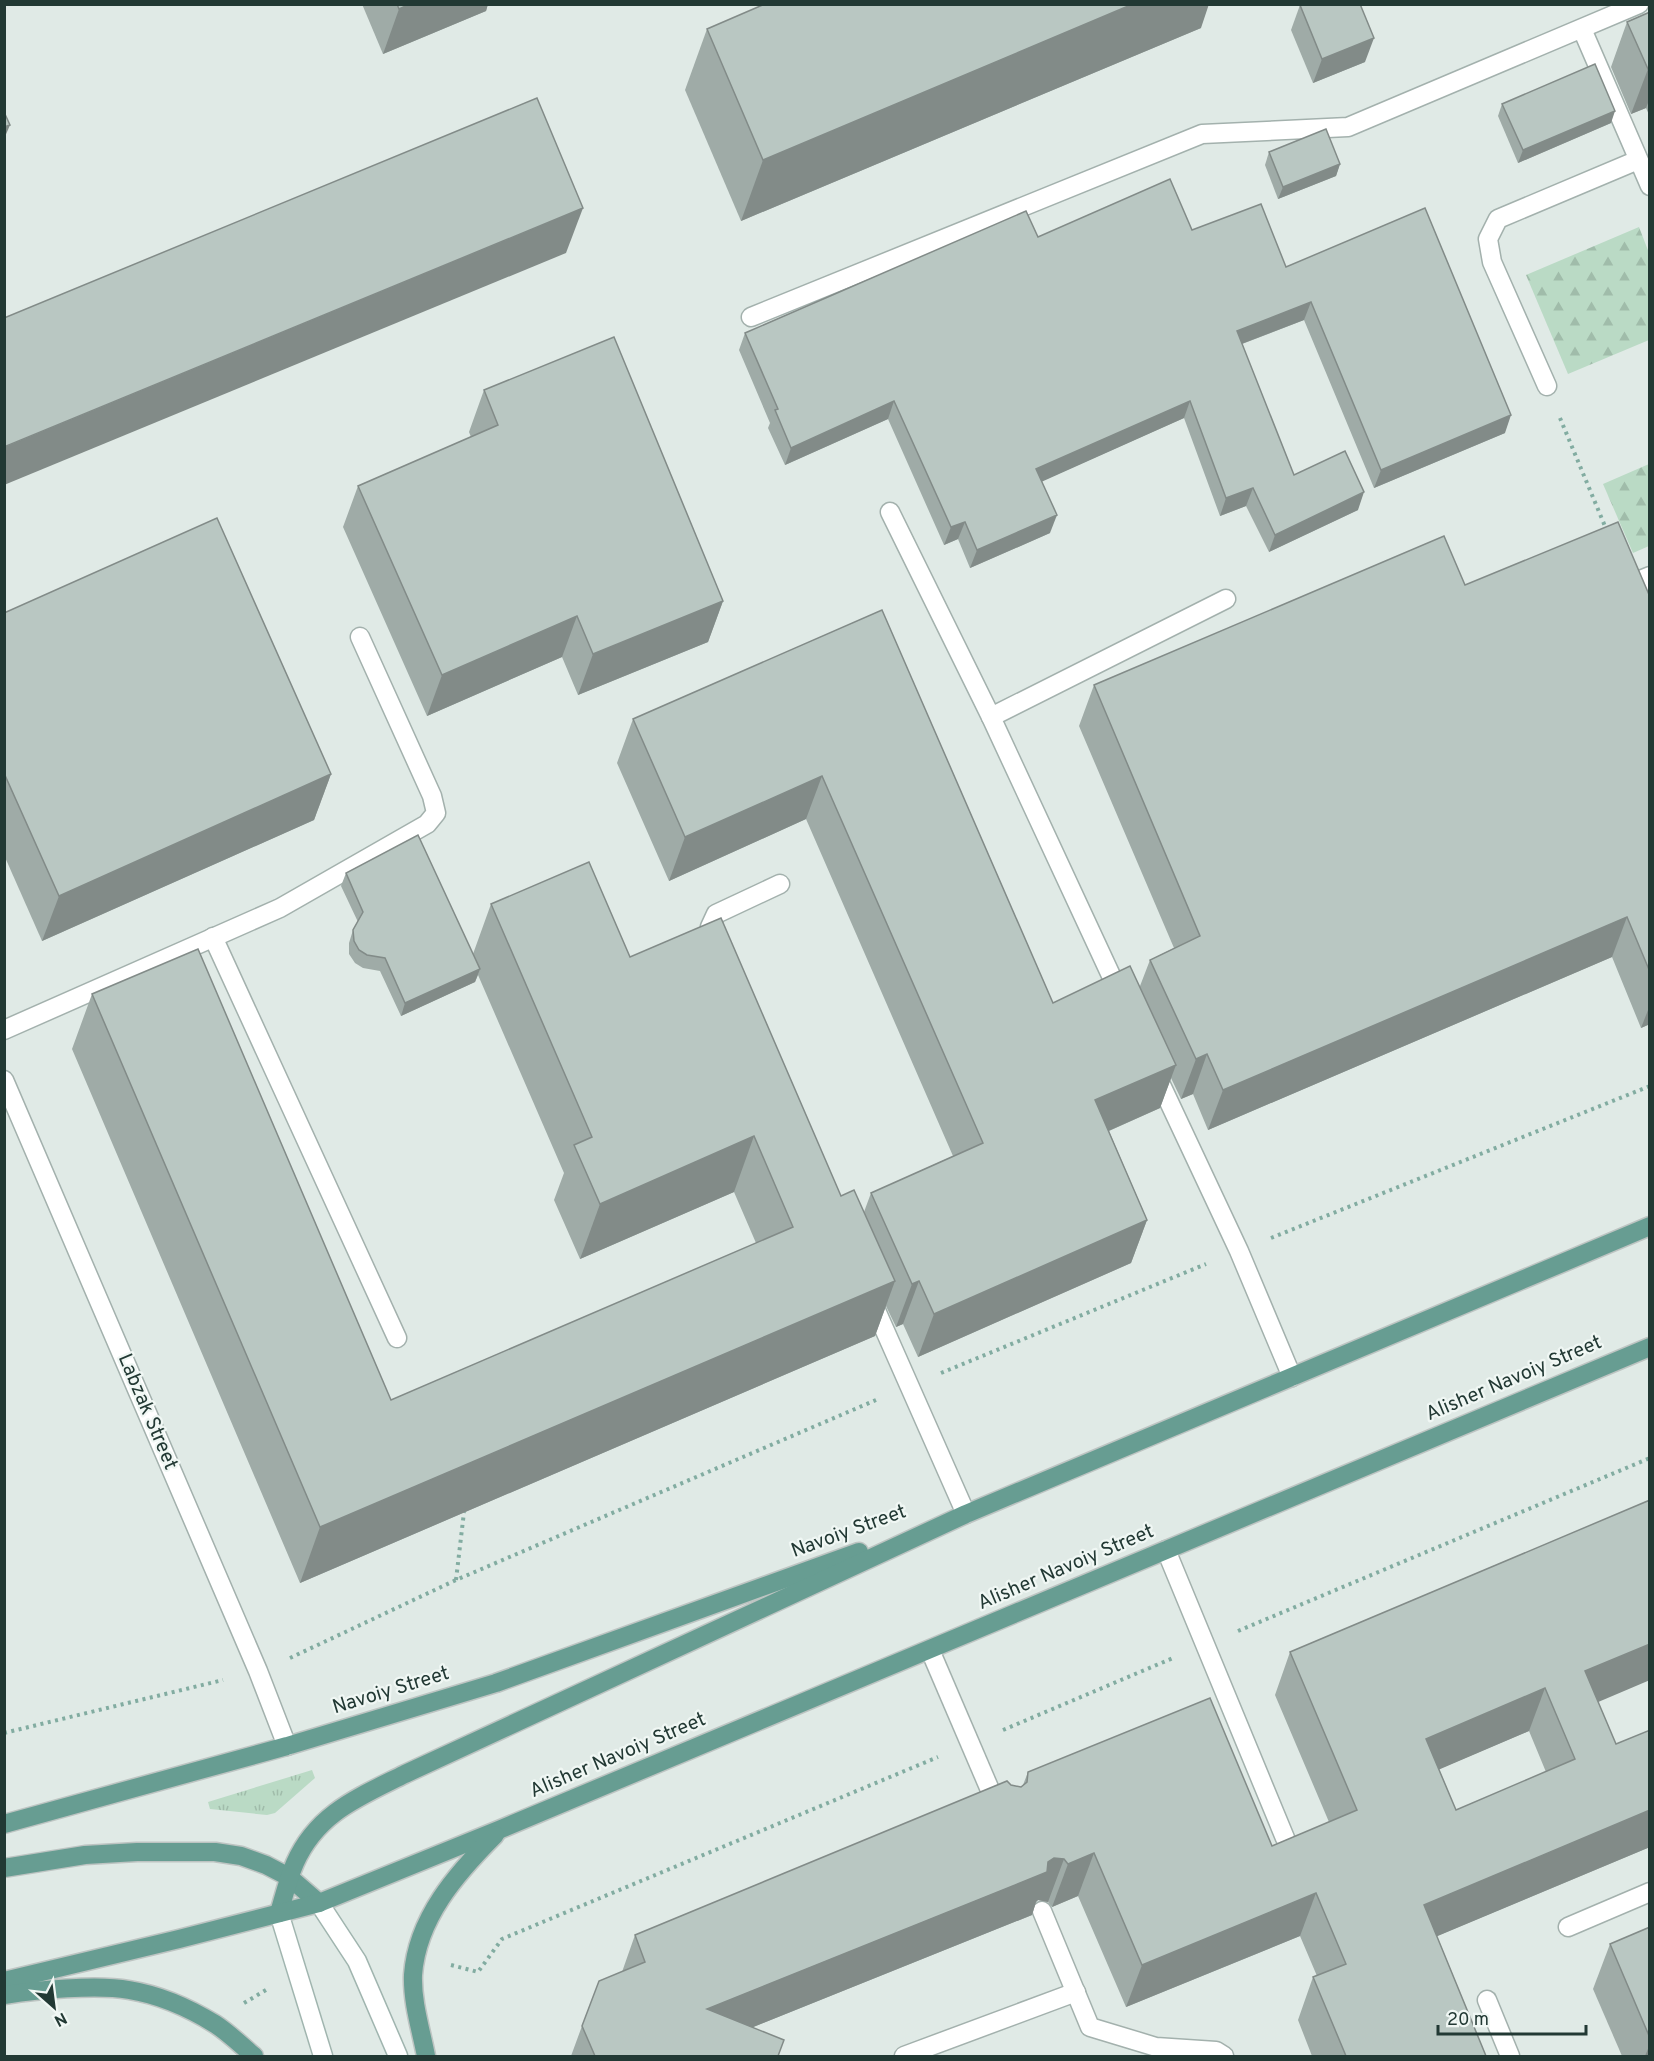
<svg xmlns="http://www.w3.org/2000/svg" width="1654" height="2061" viewBox="0 0 1654 2061" font-family="Overpass,sans-serif">
	<style>
		.grass { fill: url(#grass-tufts) }
		.forest { fill: url(#forest-firs) }
		.lines { fill: none; stroke-linecap: round; stroke-linejoin: round }
		.lane-casing { stroke: #a3b1ad; stroke-width: 21 }
		.secondary-casing { stroke: #a0b5af; stroke-width: 21 }
		.primary-casing { stroke: #bdc4c2; stroke-width: 21 }
		.path { stroke: #82aca1; stroke-width: 4; stroke-dasharray: 3 4.5; stroke-linecap: butt }
		.lane { stroke: #fff; stroke-width: 18 }
		.secondary { stroke: #fff; stroke-width: 18 }
		.primary { stroke: #679d92; stroke-width: 18 }
		.wall { fill: #9faba7; fill-rule: evenodd }
		.shaded-wall { fill: #828b88 }
		.building { fill: #b9c7c2; stroke: #828b88; stroke-width: 1.5; fill-rule: evenodd }
		.labels { text-anchor: middle; dominant-baseline: central; stroke-width: 4.5; stroke-linejoin: round; paint-order: stroke }
		.street-label { font-size: 20px; fill: #223934; stroke: #f0f7f4 }
	</style>
	<defs>
		<pattern id="grass-tufts" width="24" height="20" patternUnits="userSpaceOnUse" patternTransform="scale(1.5)"><rect width="24" height="20" fill="#badac5"/><path d="M3 7l-1-3M5 7V3M7 7l1-3M15 17l-1-3M17 17v-4M19 17l1-3" fill="none" stroke="#a0bcaa"/></pattern>
		<pattern id="forest-firs" width="22" height="20" patternUnits="userSpaceOnUse" patternTransform="scale(1.5)"><rect width="22" height="20" fill="#badac5"/><path d="M5 1l3.5 6h-7zM16 11l3.5 6h-7z" fill="#a0bcaa"/></pattern>
	</defs>
	<rect width="100%" height="100%" fill="#e0eae6"/>
	<!-- grass -->
	<polygon class="grass" points="312,1770 315,1778 275,1813 267,1815 210,1809 208,1802"/>
	<!-- forest -->
	<g class="forest">
		<polygon points="1639,227 1649,253 1649,340 1568,374 1526,275"/>
		<polygon points="1649,464 1649,546 1633,553 1603,484"/>
	</g>
	<g class="lines">
		<!-- lane casing -->
		<g class="lane-casing">
			<g id="lane">
				<polyline points="1582,29 1650,186"/>
				<polyline points="751,317 1202,134 1348,127 1639,4"/>
				<polyline points="1547,386 1492,262 1488,239 1498,219 1638,160"/>
				<polyline points="890,512 991,717"/>
				<polyline points="1650,576 1640,580 1650,602"/>
				<polyline points="213,937 397,1338"/>
				<polyline points="711,946 710,927 716,914 780,884"/>
				<polyline points="1121,997 991,717 1226,599"/>
				<polyline points="4,1030 280,908 427,824 436,813 432,796 360,637"/>
				<polyline points="1155,1072 1239,1251 1292,1377"/>
				<polyline points="4,1080 258,1671 287,1746"/>
				<polyline points="871,1299 966,1514"/>
				<polyline points="1166,1550 1285,1838"/>
				<polyline points="930,1650 999,1811"/>
				<polyline points="1042,1911 1090,2027 1156,2047 1216,2051 1224,2056"/>
				<polyline points="1568,1927 1650,1892"/>
				<polyline points="1487,2000 1510,2056"/>
				<polyline points="904,2056 1076,1992"/>
			</g>
		</g>
		<!-- secondary casing -->
		<g class="secondary-casing">
			<g id="secondary">
				<polyline points="319,1903 357,1961 398,2056"/>
				<polyline points="279,1913 323,2056"/>
			</g>
		</g>
		<!-- primary casing -->
		<g class="primary-casing">
			<g id="primary">
				<polyline points="4,1824 287,1746 496,1683 859,1552"/>
				<polyline points="4,1868 85,1855 137,1852 215,1852 241,1856 266,1865 289,1877 319,1903"/>
				<path d="M279,1913C284,1896 288,1879 295,1863C317,1813 359,1797 405,1774L966,1514L1650,1226"/>
				<polyline points="4,1981 179,1939 319,1903 501,1829 1650,1347"/>
				<path d="M4,1995C38,1990 96,1984 129,1990C160,1995 189,2008 215,2024C229,2033 242,2046 254,2056"/>
				<path d="M426,2056C421,2030 412,2002 413,1975C417,1918 457,1873 495,1835"/>
			</g>
		</g>
		<!-- path -->
		<g class="path">
			<polyline points="1560,418 1607,531"/>
			<polyline points="1271,1238 1650,1086"/>
			<polyline points="941,1373 1206,1264"/>
			<polyline points="456,1580 464,1512"/>
			<polyline points="1238,1631 1650,1458"/>
			<polyline points="290,1658 456,1580 876,1400"/>
			<polyline points="1003,1730 1173,1658"/>
			<polyline points="4,1733 223,1680"/>
			<polyline points="451,1965 478,1972 502,1939 938,1757"/>
			<polyline points="244,2003 266,1990"/>
		</g>
		<!-- lane -->
		<use href="#lane" class="lane"/>
		<!-- secondary -->
		<use href="#secondary" class="secondary"/>
		<!-- primary -->
		<use href="#primary" class="primary"/>
	</g>
	<!-- wall -->
	<g class="wall">
		<polygon points="362,4 488,4 486,11 383,54"/>
		<polygon points="1300,5 1365,62 1313,83 1291,30"/>
		<polygon points="1650,12 1650,117 1646,108 1631,114 1611,67 1627,22"/>
		<polygon points="1201,28 741,221 685,90 707,29"/>
		<polygon points="1502,104 1611,123 1518,163 1498,116"/>
		<polygon points="1269,152 1340,164 1336,176 1278,199 1265,165"/>
		<polygon points="1192,230 1286,267 1505,433 1374,488 1304,320 1242,344 1294,475 1358,510 1269,552 1246,506 1220,516 1184,418 1042,481 1050,533 970,568 958,539 944,545 888,419 785,465 768,428 770,423 739,350 745,333 1038,237"/>
		<polygon points="484,390 723,601 708,642 578,695 562,657 427,716 343,527 358,486 471,437 469,432"/>
		<polygon points="1465,585 1650,597 1650,1024 1641,1028 1612,957 1208,1130 1193,1094 1181,1099 1171,1078 1160,1108 1109,1131 1147,1220 1131,1263 918,1357 903,1324 896,1327 886,1306 875,1336 300,1583 72,1049 92,994 391,1400 756,1243 734,1192 580,1259 554,1200 564,1173 478,975 475,982 401,1016 380,971 363,968 355,963 349,954 349,943 353,930 358,922 341,886 346,873 473,954 491,904 630,957 841,1196 864,1212 871,1193 953,1156 806,819 669,881 617,763 633,719 882,610 1053,1003 1140,986 1150,960 1174,948 1079,726 1094,685"/>
		<polygon points="4,613 331,774 314,820 42,941 4,855"/>
		<path d="M1650,1500L1598,1702L1616,1744L1650,1730V1847L1437,1936L1486,2056H1312L1298,2020L1313,1977L1317,1976L1300,1936L1126,2007L1078,1896L1052,1907L1048,1902L1038,1900L1036,1902L1032,1915L753,2027L778,2056H571L582,2026L622,1972L635,1935L1011,1785L1021,1787L1023,1785L1028,1772L1272,1846L1329,1822L1275,1695L1290,1652ZM1529,1731L1546,1772L1456,1810L1439,1769Z"/>
		<polygon points="1650,1927 1650,2056 1622,2056 1593,1989 1610,1944"/>
	</g>
	<!-- shaded-wall -->
	<g class="shaded-wall">
		<polygon points="410,4 488,4 486,11 383,54 399,9"/>
		<polygon points="1133,4 1209,4 1201,28 741,221 763,160"/>
		<polygon points="1374,38 1365,62 1313,83 1322,59"/>
		<polygon points="1650,68 1650,98 1646,108 1631,114 1648,69"/>
		<polygon points="1615,111 1611,123 1518,163 1523,150"/>
		<polygon points="10,125 4,139 4,127"/>
		<polygon points="1340,164 1336,176 1278,199 1283,187"/>
		<polygon points="583,208 566,253 4,485 4,447"/>
		<polygon points="1311,302 1304,320 1231,348 1237,331"/>
		<polygon points="894,401 888,419 785,465 791,448"/>
		<polygon points="1190,401 1184,418 1030,487 1036,469"/>
		<polygon points="1511,415 1505,433 1374,488 1381,470"/>
		<polygon points="1253,488 1246,506 1220,516 1226,498"/>
		<polygon points="1364,492 1358,510 1269,552 1275,535"/>
		<polygon points="1057,515 1050,533 970,568 977,550"/>
		<polygon points="965,522 958,539 944,545 951,527"/>
		<polygon points="723,601 708,642 578,695 593,654"/>
		<polygon points="577,616 562,657 427,716 442,675"/>
		<polygon points="331,774 314,820 42,941 59,896"/>
		<polygon points="822,776 806,819 669,881 685,837"/>
		<polygon points="1627,917 1612,957 1208,1130 1223,1090"/>
		<polygon points="480,969 475,982 401,1016 405,1003"/>
		<polygon points="1650,1005 1650,1024 1641,1028"/>
		<polygon points="1207,1054 1193,1094 1181,1099 1196,1059"/>
		<polygon points="1176,1065 1160,1108 1079,1144 1095,1100"/>
		<polygon points="754,1136 734,1192 580,1259 600,1204"/>
		<polygon points="1147,1220 1131,1263 918,1357 934,1314"/>
		<polygon points="895,1281 875,1336 300,1583 320,1527"/>
		<polygon points="919,1281 903,1324 896,1327 912,1284"/>
		<polygon points="1650,1644 1650,1680 1570,1714 1585,1671"/>
		<polygon points="1545,1688 1529,1731 1410,1782 1426,1739"/>
		<polygon points="1650,1810 1650,1847 1409,1948 1424,1905"/>
		<polygon points="1094,1853 1078,1896 1052,1907 1068,1864"/>
		<polygon points="1054,1858 1064,1859 1048,1902 1038,1900 1036,1902 1032,1915 691,2052 707,2009 1048,1862"/>
		<polygon points="1316,1893 1300,1936 1126,2007 1142,1965"/>
		<polygon points="1650,2044 1650,2056 1645,2056"/>
	</g>
	<!-- building -->
	<g class="building">
		<polygon points="397,4 410,4 399,9"/>
		<polygon points="765,4 1133,4 763,160 707,29"/>
		<polygon points="1302,4 1360,4 1374,38 1322,59 1300,5"/>
		<polygon points="1650,12 1650,68 1648,69 1627,22"/>
		<polygon points="1595,64 1615,111 1523,150 1502,104"/>
		<polygon points="537,98 583,208 4,447 4,318"/>
		<polygon points="4,112 10,125 4,127"/>
		<polygon points="1326,129 1340,164 1283,187 1269,152"/>
		<polygon points="1170,179 1192,230 1261,204 1286,267 1425,208 1511,415 1381,470 1311,302 1237,331 1294,475 1345,451 1364,492 1275,535 1253,488 1226,498 1190,401 1036,469 1057,515 977,550 965,522 951,527 894,401 791,448 775,410 778,409 745,333 1026,211 1038,237"/>
		<polygon points="614,337 723,601 593,654 577,616 442,675 358,486 498,425 484,390"/>
		<polygon points="217,518 331,774 59,896 4,773 4,613"/>
		<polygon points="1618,522 1650,597 1650,972 1627,917 1223,1090 1207,1054 1196,1059 1150,960 1200,936 1094,685 1444,536 1465,585"/>
		<polygon points="882,610 1053,1003 1130,966 1176,1065 1095,1100 1147,1220 934,1314 919,1281 912,1284 871,1193 983,1143 822,776 685,837 633,719"/>
		<polygon points="418,835 480,969 405,1003 385,958 367,955 359,950 354,941 353,930 363,912 346,873"/>
		<polygon points="589,862 630,957 721,918 841,1196 854,1190 895,1281 320,1527 92,994 198,949 391,1400 793,1227 754,1136 600,1204 574,1145 592,1137 491,904"/>
		<path d="M1650,1500V1644L1585,1671L1616,1744L1650,1730V1810L1424,1905L1486,2056H1346L1313,1977L1346,1964L1316,1893L1142,1965L1094,1853L1068,1864L1064,1859L1054,1858L1048,1862L1047,1872L707,2009L784,2040L778,2056H595L582,2026L599,1981L645,1962L635,1935L1007,1781L1011,1785L1021,1787L1027,1782L1028,1772L1210,1698L1272,1846L1357,1810L1290,1652ZM1545,1688L1575,1759L1456,1810L1426,1739Z"/>
		<polygon points="1650,1927 1650,2038 1610,1944"/>
	</g>
	<g class="labels">
		<!-- street labels -->
		<g class="street-label">
			<text transform="translate(1514 1379) rotate(-23)">Alisher Navoiy Street</text>
			<text transform="translate(147 1412) rotate(67)">Labzak Street</text>
			<text transform="translate(849 1532) rotate(-20)">Navoiy Street</text>
			<text transform="translate(1066 1568) rotate(-23)">Alisher Navoiy Street</text>
			<text transform="translate(391 1691) rotate(-17)">Navoiy Street</text>
			<text transform="translate(618 1756) rotate(-23)">Alisher Navoiy Street</text>
		</g>
	</g>
	<!-- border -->
	<rect width="1654" height="2061" fill="none" stroke="#223934" stroke-width="12"/>
	<!-- north arrow -->
	<g transform="translate(54 2007) rotate(152)" stroke="#f0f7f4" stroke-width="4.5" paint-order="stroke">
	<path d="M0-4.5L10 22L0 15L-10 22Z" fill="#223934"/>
	<text y="-9" font-size="16" font-weight="bold" text-anchor="middle" fill="#223934">N</text>
	</g>
	<!-- scale -->
	<path d="M1438 2025v9h148v-9" fill="none" stroke="#223934" stroke-width="3"/>
	<text x="1447" y="2025" font-size="18" fill="#223934" stroke="#f0f7f4" stroke-width="4.5" paint-order="stroke">20 m</text>
</svg>
